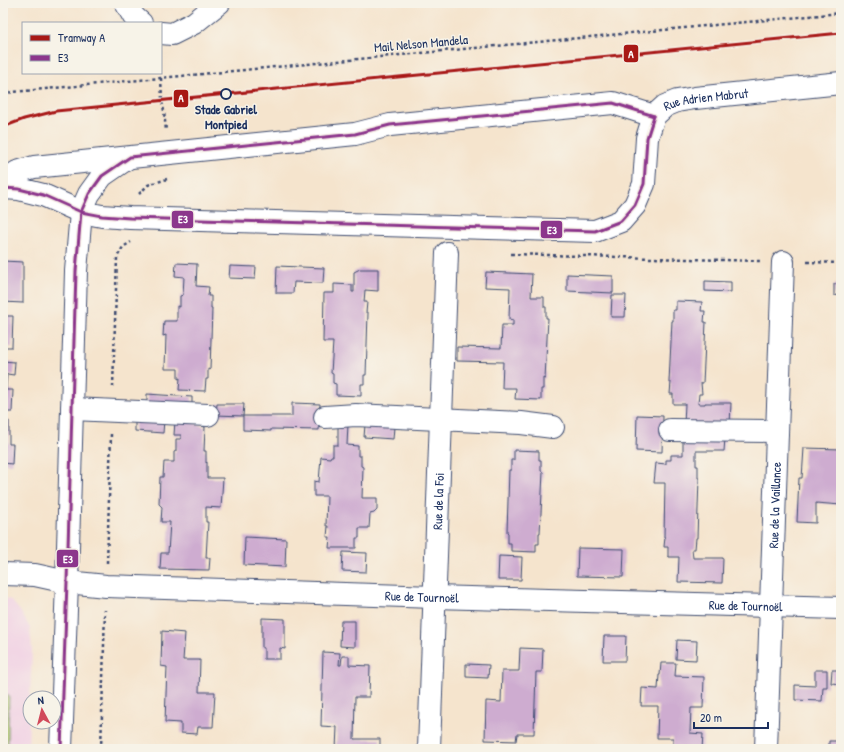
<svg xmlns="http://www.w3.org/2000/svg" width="844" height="752" viewBox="0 0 844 752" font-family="'Patrick Hand',sans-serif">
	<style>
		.built { fill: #f1d0e4 }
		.pitch { fill: #b0c86e; stroke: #667c66 }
		.building { fill: #ceacd0 }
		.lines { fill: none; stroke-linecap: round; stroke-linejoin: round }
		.minor-casing { stroke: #3c4a6f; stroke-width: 24 }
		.path { stroke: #3c4a6f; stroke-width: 2.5; stroke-dasharray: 3 3; stroke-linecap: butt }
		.minor { stroke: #fff; stroke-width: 22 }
		.bus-1-casing { stroke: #f7f3e8; stroke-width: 6 }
		.bus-1 { stroke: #8c368c; stroke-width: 3 }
		.tram-1-casing { stroke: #f7f3e8; stroke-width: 6 }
		.tram-1 { stroke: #a81815; stroke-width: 3 }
		.stop-dot { fill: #f7f3e8; stroke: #1b2f5e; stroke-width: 2 }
		.labels { text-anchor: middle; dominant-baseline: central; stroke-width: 3; stroke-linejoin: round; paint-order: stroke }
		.street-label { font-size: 13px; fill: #1b2f5e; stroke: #f7f3e8 }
		.stop-label { font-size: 13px; font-weight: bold; fill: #1b2f5e; stroke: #f7f3e8 }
		.line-badge { stroke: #f7f3e8; stroke-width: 1.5 }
		.badge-label { font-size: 11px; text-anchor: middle; font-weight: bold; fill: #fff }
	</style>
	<rect width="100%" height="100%" fill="#f7f3e8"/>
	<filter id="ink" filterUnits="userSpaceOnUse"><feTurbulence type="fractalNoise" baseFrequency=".025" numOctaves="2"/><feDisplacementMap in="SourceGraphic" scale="8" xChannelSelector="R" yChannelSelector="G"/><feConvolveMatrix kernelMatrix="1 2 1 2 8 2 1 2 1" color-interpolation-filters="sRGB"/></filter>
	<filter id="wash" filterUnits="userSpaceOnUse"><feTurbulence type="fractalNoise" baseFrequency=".012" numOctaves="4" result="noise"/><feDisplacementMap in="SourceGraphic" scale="16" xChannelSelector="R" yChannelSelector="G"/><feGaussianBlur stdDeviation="0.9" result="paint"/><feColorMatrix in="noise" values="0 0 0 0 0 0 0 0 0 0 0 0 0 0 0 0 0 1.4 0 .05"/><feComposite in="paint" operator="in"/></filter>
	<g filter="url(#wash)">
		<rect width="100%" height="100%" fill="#f5e4cd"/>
		<!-- built -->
		<polygon class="built" points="3,598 11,600 20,611 30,628 32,650 28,749 3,749"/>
		<!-- pitch -->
		<polygon class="pitch" points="3,694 9,695 8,749 3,749"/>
		<g id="blocks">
			<!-- building -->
			<g class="building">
				<polygon points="3,261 23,262 23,303 3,302"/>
				<polygon points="176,263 197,264 196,286 209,287 208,296 211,296 211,308 212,308 210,370 208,369 208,379 206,379 205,391 179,390 180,378 178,379 178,369 165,369 166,335 163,336 164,321 177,321 177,306 180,307 180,296 183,295 184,277 175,276"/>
				<polygon points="230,266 256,267 255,279 229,278"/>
				<polygon points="277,266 324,268 323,283 294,282 293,293 276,293"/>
				<polygon points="360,269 378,269 378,291 365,290 364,302 367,302 366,313 368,313 366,375 364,375 364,384 361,384 361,396 336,395 336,384 333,383 333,374 331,373 333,342 323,342 324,293 334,293 334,284 352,285 352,292 354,292 354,272"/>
				<polygon points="486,272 532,274 531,297 544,297 544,307 546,307 546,318 548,318 545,379 543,378 543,389 541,389 541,400 515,399 516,388 502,388 503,362 457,361 457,347 501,348 502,325 513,325 513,320 509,319 510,288 485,287"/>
				<polygon points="567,274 613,276 613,293 567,291"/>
				<polygon points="705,281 731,282 731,292 705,291"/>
				<polygon points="834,284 841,284 841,296 834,295"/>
				<polygon points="612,295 626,295 625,317 611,317"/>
				<polygon points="676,301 702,302 701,311 705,311 704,322 706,322 703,383 701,383 702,394 699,394 698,404 705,404 705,403 731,403 730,425 684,424 685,404 673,404 673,394 670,394 671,382 669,382 672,321 673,321 673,310 676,310"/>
				<polygon points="3,316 13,316 12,347 3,347"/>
				<polygon points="3,361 15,362 14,375 7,374 6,390 13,390 12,412 5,412 5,421 9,421 9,444 13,444 12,464 3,463"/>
				<polygon points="147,394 192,397 192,409 147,406"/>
				<polygon points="292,403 320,404 319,430 271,429 271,431 243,430 243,416 292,416"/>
				<polygon points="217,404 244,404 243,416 216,415"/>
				<polygon points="637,415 663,416 662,452 636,451"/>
				<polygon points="135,418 164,420 163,433 135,431"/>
				<polygon points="175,421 191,422 205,427 204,451 206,451 206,463 207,462 207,478 223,478 221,508 206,507 206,522 208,522 206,558 210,558 209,570 160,569 161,553 168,553 170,522 161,522 162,507 159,504 160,477 163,477 164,462 174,462 174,452 176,451 176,439 181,439 181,435 174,435"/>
				<polygon points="348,424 347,445 358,446 358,456 361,456 361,466 363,467 362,498 377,498 377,510 374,513 370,514 369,528 359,528 359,538 356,538 356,548 329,548 330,537 327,537 328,526 326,526 327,496 314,496 314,481 319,482 321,457 330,458 331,456 333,456 333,445 338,445 338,427"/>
				<polygon points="365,425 394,427 393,439 364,437"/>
				<polygon points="683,437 725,438 724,451 696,451 696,466 698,466 698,478 699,478 697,538 696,538 695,549 692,549 693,558 723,558 722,583 678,582 679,557 668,557 668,547 664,547 665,537 664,537 665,483 654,483 656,463 666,464 666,460 671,460 671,455 683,455"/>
				<polygon points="804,448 841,449 841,505 816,503 816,523 797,522 799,478 802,478"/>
				<polygon points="514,450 539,451 539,460 541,460 541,471 543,472 540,533 539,533 539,544 536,544 536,552 511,551 511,543 508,543 508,533 507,532 509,470 511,470 511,460 514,460"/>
				<polygon points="245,537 286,539 285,567 244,565"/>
				<polygon points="578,548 624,549 623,577 577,576"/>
				<polygon points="343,552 367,553 366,572 342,571"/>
				<polygon points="499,556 522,557 521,580 498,580"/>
				<polygon points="262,618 285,619 285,649 280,648 280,659 264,659 264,648 262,648"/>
				<polygon points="341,621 355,621 355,647 340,646"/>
				<polygon points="162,631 185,633 183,660 200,660 199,692 215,692 213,727 198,727 197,734 181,733 181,723 165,722 167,667 161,666"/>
				<polygon points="604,636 626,636 625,661 603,661"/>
				<polygon points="677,640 697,641 696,660 676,659"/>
				<polygon points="520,648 543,649 542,672 536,672 534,734 517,734 516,741 485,740 486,701 501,702 502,671 519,671"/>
				<polygon points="323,652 340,653 339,665 341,665 342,656 349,656 349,665 370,666 369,697 355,697 354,739 380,739 380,749 336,749 337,727 321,726"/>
				<polygon points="661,663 676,663 675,676 704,677 703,708 691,708 690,733 703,734 702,749 673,749 673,738 657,738 658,706 641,706 642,688 658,689 659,675 660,675"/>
				<polygon points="466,664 489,665 488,678 466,677"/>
				<polygon points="815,670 827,670 827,687 823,687 822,701 795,700 795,685 815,686"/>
				<polygon points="832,670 841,670 841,684 831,683"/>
				<polygon points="840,686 841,686 841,749 829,749 829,741 838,741"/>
			</g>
		</g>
	</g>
	<g filter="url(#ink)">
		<use href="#blocks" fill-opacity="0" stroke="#3c4a6f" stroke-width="1"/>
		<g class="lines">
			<!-- minor casing -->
			<g class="minor-casing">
				<g id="minor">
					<polyline points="126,3 134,17 141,23"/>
					<polyline points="161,33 172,34 194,23 219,3"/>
					<polyline points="3,181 17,172 34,167 355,134 390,125 613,103 654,116"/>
					<path id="s1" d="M3,188L19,189L43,195L81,212L102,216L130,218L595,231L621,221L635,205L644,184L647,138L654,116L665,106L677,101L695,98L841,83"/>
					<polyline points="72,409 208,415"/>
					<polyline points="325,417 356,415 521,423 553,427"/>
					<polyline points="670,430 777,431"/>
					<path id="s2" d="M3,574L35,575L67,582L106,586L434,597L841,608"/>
					<polyline points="61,749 67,582 76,271 81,212 89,194 102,176 128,158"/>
					<path id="s3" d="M429,749L447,253"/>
					<path id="s4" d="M766,749L783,262"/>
				</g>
			</g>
			<!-- path -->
			<g class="path">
				<polyline points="161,78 162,100 164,111 166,131"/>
				<polyline points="3,93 841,13"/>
				<polyline points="139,194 148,185 167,179"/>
				<polyline points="511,254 760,261"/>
				<polyline points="807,262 841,263"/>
				<polyline points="113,387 117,257 123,247 131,242"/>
				<polyline points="107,563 111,434"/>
				<polyline points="101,749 105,610"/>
			</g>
			<!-- minor -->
			<use href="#minor" class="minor"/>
			<!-- bus-1 casing -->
			<g class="bus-1-casing">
				<g id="bus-1">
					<polyline points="3,188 19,189 43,195 81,212 102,216 130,218 595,231 621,221 635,205 644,184 647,138 654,116"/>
					<polyline points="61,749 67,582 76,271 81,212 89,194 102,176 130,157 355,134 390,125 613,103 654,116"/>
				</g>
			</g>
			<!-- bus-1 -->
			<use href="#bus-1" class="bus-1"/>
			<!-- tram-1 casing -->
			<g class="tram-1-casing">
				<polyline id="tram-1" points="3,127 24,119 56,111 841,33"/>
			</g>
			<!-- tram-1 -->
			<use href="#tram-1" class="tram-1"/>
		</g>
	</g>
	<!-- markers -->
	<circle class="stop-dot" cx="226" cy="94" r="5"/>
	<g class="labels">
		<!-- street labels -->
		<g class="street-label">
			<text transform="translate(421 43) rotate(-5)">Mail Nelson Mandela</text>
			<text stroke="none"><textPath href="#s1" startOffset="795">Rue Adrien Mabrut</textPath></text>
			<text stroke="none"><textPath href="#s3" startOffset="248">Rue de la Foi</textPath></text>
			<text stroke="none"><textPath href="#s4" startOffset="244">Rue de la Vaillance</textPath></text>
			<text stroke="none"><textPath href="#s2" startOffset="420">Rue de Tournoël</textPath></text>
			<text stroke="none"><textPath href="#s2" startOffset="744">Rue de Tournoël</textPath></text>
		</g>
		<!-- stop labels -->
		<g class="stop-label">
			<text x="226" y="109">Stade Gabriel<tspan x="226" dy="15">Montpied</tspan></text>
		</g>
	</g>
	<g class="line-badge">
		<rect x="623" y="44" width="16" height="19" rx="4" fill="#a81815"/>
		<rect x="173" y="89" width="16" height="19" rx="4" fill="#a81815"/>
		<rect x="171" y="210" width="23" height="19" rx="4" fill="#8c368c"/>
		<rect x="540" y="220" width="23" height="19" rx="4" fill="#8c368c"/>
		<rect x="56" y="549" width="23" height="19" rx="4" fill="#8c368c"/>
	</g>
	<g class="badge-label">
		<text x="631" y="58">A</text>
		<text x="181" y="102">A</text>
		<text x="183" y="223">E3</text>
		<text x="552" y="234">E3</text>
		<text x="68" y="563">E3</text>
	</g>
	<!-- margin -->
	<rect width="844" height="752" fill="none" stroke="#f7f3e8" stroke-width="16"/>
	<!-- legend -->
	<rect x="22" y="22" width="140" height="52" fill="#f7f3e8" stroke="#9fa5b1"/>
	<rect x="30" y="35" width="20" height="6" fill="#a81815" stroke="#9fa5b1"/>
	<text x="58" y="42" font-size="12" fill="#1b2f5e">Tramway A</text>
	<rect x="30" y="55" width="20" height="6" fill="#8c368c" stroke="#9fa5b1"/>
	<text x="58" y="62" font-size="12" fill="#1b2f5e">E3</text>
	<!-- north arrow -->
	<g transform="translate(42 710) rotate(353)"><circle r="19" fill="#f7f3e8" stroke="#9fa5b1"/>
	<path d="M0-3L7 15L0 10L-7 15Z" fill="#d1495b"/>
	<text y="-6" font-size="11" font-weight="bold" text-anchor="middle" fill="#1b2f5e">N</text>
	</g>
	<!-- scale -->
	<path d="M694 722v6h74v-6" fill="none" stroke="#1b2f5e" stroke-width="2"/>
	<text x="700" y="722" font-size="12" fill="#1b2f5e" stroke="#f7f3e8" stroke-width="3" paint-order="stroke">20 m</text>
</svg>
